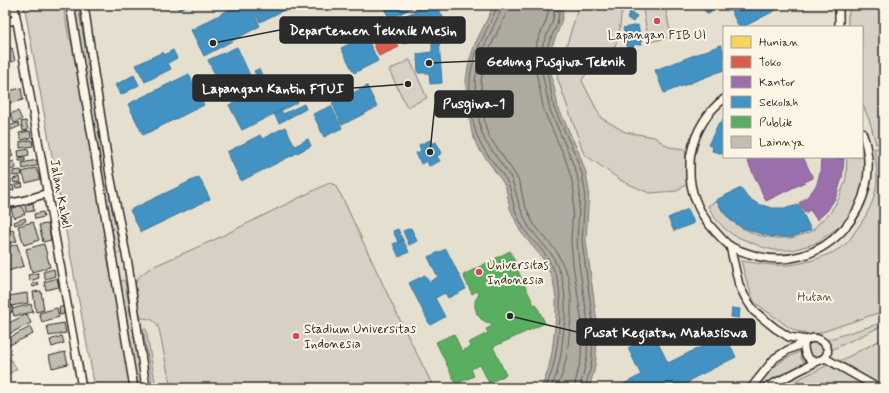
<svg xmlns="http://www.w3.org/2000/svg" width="889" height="393" viewBox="0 0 889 393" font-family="Mynerve,sans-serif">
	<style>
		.built { fill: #e5dfd0; fill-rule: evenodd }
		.green { fill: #d6d1c4; stroke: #807e78 }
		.water { fill: #afaaa0; stroke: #7a7771 }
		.homes { fill: #f6d55c; stroke: #b9a24d }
		.shops { fill: #d6604d; stroke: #a35043 }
		.offices { fill: #9970ab; stroke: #785b85 }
		.schools { fill: #4393c3; stroke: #3c7495 }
		.public { fill: #5aae61; stroke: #4c8751 }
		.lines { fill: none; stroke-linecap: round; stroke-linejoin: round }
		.shore { stroke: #605e5a; stroke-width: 1 }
		.building { fill: #c2bdb1; stroke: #2b2b2b }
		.street-casing { stroke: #2b2b2b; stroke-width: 10 }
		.street { stroke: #fcf5e5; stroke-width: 7 }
		.poi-dot { fill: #d1495b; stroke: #fcf5e5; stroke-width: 1.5 }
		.labels { text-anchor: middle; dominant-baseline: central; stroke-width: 4; stroke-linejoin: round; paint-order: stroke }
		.poi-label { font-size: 13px; fill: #2b2b2b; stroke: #fcf5e5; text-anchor: start }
		.street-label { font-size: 13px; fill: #2b2b2b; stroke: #fcf5e5 }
		.park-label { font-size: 13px; fill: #565451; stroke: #fcf5e5 }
		.leader { fill: none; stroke: #2b2b2b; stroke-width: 1.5 }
		.callout-dot { fill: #2b2b2b; stroke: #fcf5e5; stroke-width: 1.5 }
		.callout { fill: #2b2b2b; stroke: #2b2b2b; stroke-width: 1.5 }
		.callout-label { font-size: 14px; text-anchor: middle; font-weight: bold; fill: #fff }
	</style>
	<rect width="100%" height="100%" fill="#f4edde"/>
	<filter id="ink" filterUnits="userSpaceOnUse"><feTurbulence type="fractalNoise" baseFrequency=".025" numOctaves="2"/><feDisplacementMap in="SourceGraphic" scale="8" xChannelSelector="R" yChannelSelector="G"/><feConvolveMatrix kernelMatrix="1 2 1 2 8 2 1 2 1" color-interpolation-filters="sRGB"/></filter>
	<g filter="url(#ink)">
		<!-- built -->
		<path class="built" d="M24,5H884V388H95ZM724,27H862V157H724Z"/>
		<!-- green -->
		<g class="green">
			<polygon points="24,5 63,5 69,38 71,41 73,48 131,388 95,388"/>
			<path d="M73,5H78L112,210L121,252L119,254H117L116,252C101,170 88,87 73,5Z"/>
			<polygon points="579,5 633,5 625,9 621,15 619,36 612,53 596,63 583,78 582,81 601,118 610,123 625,132 654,137 669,147 685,149 688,183 677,191 649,193 622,181 584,154 557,77"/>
			<polygon points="642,5 665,5 671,37 649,42"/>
			<polygon points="851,5 884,5 884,140 876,144 870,122 862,103 862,27 848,27 848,16"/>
			<polygon points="410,60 427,98 407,107 389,70"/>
			<polygon points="862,143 865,160 862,196 848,217 842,225 814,244 792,250 774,250 762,247 733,235 724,228 715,218 708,206 716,201 724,213 731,221 742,228 757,235 774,238 791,238 811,232 819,223 830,213 839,198 846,179 847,157 862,157"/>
			<path d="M884,146V311L810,336L804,333H801L790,328L754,302L747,282L741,261C756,263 772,266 787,265C805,264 834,255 847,243C850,240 852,236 854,233C864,220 873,205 876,189C878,175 876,162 874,149Z"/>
			<path d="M329,183L335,185L342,197L394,308L434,388H171L159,329C155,319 151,319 141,318C139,309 132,287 137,280C140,274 147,271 152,267L216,239Z"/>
			<polygon points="123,280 124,280 125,282 143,388 138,388 121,283 121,281"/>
			<path d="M884,322V325L831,350C832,345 830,343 826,340Z"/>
			<polygon points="143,329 146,329 156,388 153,388"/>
			<polygon points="884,338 884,387 840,361"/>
			<path d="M812,343C821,344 827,351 818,357H812L809,355L807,348L809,344Z"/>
			<path d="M801,351C799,357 802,361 807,364L758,388H754L774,367L785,359Z"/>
			<polygon points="5,352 7,354 17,369 5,376"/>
			<polygon points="828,365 872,388 780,388"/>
		</g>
		<!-- water -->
		<polygon class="water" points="494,5 564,5 562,7 563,14 560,26 552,46 550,67 558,107 579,153 586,173 589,191 586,240 597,323 596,359 594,371 589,388 541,388 548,371 552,352 556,317 556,298 553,280 544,260 520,231 510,208 506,188 502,181 477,146 472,133 467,105 466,80 469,62 475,44"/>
		<!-- homes -->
		<polygon class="homes" points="7,25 10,48 5,49 5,26"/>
		<!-- shops -->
		<polygon class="shops" points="388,25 399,47 379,56 369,34"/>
		<!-- offices -->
		<g class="offices">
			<polygon points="748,157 803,157 813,178 766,201 746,158"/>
			<polygon points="821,157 844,159 842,178 836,197 827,211 817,220 810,210 805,213 799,203 806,198 813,190 817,184 820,172"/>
		</g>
		<!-- schools -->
		<g class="schools">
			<polygon points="177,5 188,5 179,10"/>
			<polygon points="238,5 250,5 260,26 204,56 191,30"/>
			<polygon points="251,5 294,5 260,22"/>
			<polygon points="382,5 414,5 415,6 390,19"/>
			<polygon points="427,5 437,5 445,22 424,33 414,11"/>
			<polygon points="703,5 711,5 709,7 712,10 708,14 701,7"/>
			<polygon points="728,5 778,5 780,8 743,27 739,27"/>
			<polygon points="413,12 424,34 403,44 392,22"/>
			<polygon points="630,12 637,16 633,22 627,18"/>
			<polygon points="638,25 642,44 633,45 636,56 629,57 623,28"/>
			<polygon points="366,36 378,61 354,73 341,48"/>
			<polygon points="439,41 442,83 430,84 429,73 418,73 417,54 432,52 432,42"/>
			<polygon points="721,45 724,53 724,70 664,93 655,70"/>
			<polygon points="237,47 254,84 226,97 208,60"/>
			<polygon points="173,50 177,58 168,63 171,69 145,82 136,65 163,52 164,55"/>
			<polygon points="259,69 268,86 285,77 298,102 242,130 229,105 262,88 254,71"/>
			<polygon points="189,74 204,105 143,135 128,104"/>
			<polygon points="134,75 139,85 121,95 115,85"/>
			<polygon points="367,86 377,107 342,125 332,103"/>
			<polygon points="304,104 306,109 279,123 274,114 281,110 283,114"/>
			<polygon points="331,106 342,128 324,137 313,114"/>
			<polygon points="724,119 724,154 712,151 713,147 708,145 718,125"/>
			<polygon points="285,127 295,146 308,139 311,146 241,181 227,152 260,135 262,139"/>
			<polygon points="430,140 433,144 436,142 442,153 437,156 440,161 429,166 427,161 421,164 416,153 421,151 419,145"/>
			<polygon points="821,157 843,157 844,159"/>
			<polygon points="199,177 210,199 141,232 130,210"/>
			<polygon points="741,188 747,197 758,204 772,208 786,208 799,205 811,230 791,237 774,237 758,233 742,227 731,220 724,213 716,200"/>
			<polygon points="688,209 694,223 674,231 668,218"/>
			<polygon points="411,228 417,241 409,245 403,231"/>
			<polygon points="398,229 403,240 398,242 393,231"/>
			<polygon points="403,240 409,252 399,257 393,244"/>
			<polygon points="446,249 466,289 448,298 445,293 435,298 445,317 430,325 409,283 425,275 429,282 438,277 428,257"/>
			<polygon points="732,308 740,309 739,318 731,317"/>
			<polygon points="654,335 668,363 725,335 736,357 692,379 684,388 616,388 641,375 628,348"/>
		</g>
		<!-- public -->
		<polygon class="public" points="510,251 519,270 518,271 534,305 536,304 545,323 493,347 506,375 489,383 480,365 471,369 474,376 456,384 436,342 454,334 462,351 471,347 468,343 488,333 486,329 492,326 491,323 486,322 481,319 477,314 475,307 475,301 479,294 477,291 472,294 463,275"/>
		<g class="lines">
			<!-- shore -->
			<g class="shore">
				<path d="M497,5V8C487,30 471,56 470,81C469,99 472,127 480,143C487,156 497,166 505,178C511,187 511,197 514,206C516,214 520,222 524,229C530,239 542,248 548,259C552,265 555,272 557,278C564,301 558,348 552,371C550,377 548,382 545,388"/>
				<polyline points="502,5 501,10 484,47 478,65 475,81 476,104 481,130 485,141 510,176 514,186 519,205 528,226 552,255 562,277 565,297 565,318 561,354 557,373 551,388"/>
				<polyline points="508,5 507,12 489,50 484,66 481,81 482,104 486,129 490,138 515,174 520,184 524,203 533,223 557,252 568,276 571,296 571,318 567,355 562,375 557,388"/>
				<polyline points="548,5 548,13 546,21 537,42 535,67 544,111 565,158 571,177 574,192 571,241 573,264 582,323 581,358 574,388"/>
				<polyline points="554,5 554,14 552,23 543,44 541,67 550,110 570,156 577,175 580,191 577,241 579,264 588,323 587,358 580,388"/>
				<polyline points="559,5 558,8 559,14 557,24 548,45 546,67 554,108 575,154 582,174 585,191 582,241 593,323 592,359 590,370 585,388"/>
			</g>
		</g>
		<!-- building -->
		<g class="building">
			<polygon points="12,48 15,61 5,63 5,50"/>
			<polygon points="21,88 23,100 5,104 5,92"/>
			<polygon points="7,111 10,119 5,121 5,112"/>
			<polygon points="18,111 22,120 14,123 10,114"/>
			<polygon points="26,121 28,130 23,131 21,122"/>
			<polygon points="18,123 20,126 11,130 9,126"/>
			<polygon points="30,131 31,138 21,140 19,133"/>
			<polygon points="5,135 7,135 10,142 5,144"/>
			<polygon points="32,140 33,146 20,148 20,142"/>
			<polygon points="28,149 29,155 19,157 18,151"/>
			<polygon points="11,150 13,156 6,159 5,153"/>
			<polygon points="25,157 25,161 19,161 19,158"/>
			<polygon points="37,160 39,165 23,169 22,163"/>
			<polygon points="14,161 16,168 5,172 5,164"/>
			<polygon points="36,168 40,179 26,183 22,172"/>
			<polygon points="21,170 22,175 13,176 13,171"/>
			<polygon points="10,172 11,177 5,179 5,174"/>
			<polygon points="20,177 21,182 14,183 13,179"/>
			<polygon points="11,179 11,183 5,185 5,180"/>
			<polygon points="22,183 23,187 16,188 15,185"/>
			<polygon points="13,185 14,190 5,192 5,187"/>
			<polygon points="33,203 34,211 26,212 25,205"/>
			<polygon points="21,205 25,214 14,218 11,209"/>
			<polygon points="5,212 10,224 5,226"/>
			<polygon points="43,212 44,217 35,219 34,214"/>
			<polygon points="25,218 26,221 15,225 14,222"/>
			<polygon points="33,222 39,240 24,245 18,226"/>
			<polygon points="48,224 51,240 43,242 39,225"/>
			<polygon points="13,230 17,241 5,245 5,232"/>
			<polygon points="17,244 24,266 5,272 5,248"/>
			<polygon points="44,244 50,267 32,272 26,249"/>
			<polygon points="54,269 55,276 45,279 43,272"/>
			<polygon points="38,273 39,278 30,281 28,275"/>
			<polygon points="57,278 59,287 46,290 44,282"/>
			<polygon points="38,282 39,285 33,287 32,284"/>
			<polygon points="41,291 44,310 36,312 33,292"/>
			<polygon points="27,293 28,303 11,306 9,296"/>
			<polygon points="31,304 33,312 14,316 12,309"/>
			<polygon points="59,307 64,307 64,314 60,315"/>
			<polygon points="57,308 59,317 42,322 39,313"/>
			<polygon points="27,314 31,323 5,336 5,325"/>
			<polygon points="64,323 66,333 49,336 47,326"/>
			<polygon points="30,327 33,334 5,347 5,340"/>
			<polygon points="62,336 64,343 52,347 50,340"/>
			<polygon points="65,352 68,364 52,368 49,356"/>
		</g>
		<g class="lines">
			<!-- street casing -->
			<g class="street-casing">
				<g id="street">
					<polyline points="14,5 82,388"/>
					<polyline points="70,5 134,388"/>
					<polyline points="84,5 94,73 110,175 128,264 146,388"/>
					<polyline points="5,22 16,20"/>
					<polyline points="839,27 839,5"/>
					<path d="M724,99C707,111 695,133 691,153C690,157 690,163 690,168C689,190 698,212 713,229C718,234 724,242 730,246C736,250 744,252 750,254C823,279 889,204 862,132"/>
					<polyline points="5,204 22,201 48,193"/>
					<polyline points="730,246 739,285 745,297 754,311 775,328 789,337 807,340"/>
					<polyline points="5,300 8,309"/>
					<path d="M813,338C830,339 835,362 812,361C805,356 804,352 804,343L807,340Z"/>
					<polyline points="825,358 878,388"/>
					<polyline points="751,388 775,358 788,350 804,343"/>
					<polyline points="765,388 818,361"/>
				</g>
			</g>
			<!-- street -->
			<use href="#street" class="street"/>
		</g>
	</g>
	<!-- markers -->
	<g class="poi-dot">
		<circle cx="657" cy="21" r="4"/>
		<circle cx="479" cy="272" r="4"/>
		<circle cx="296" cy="336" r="4"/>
	</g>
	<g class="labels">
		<!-- poi labels -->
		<g class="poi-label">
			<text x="657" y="35" text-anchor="middle">Lapangan FIB UI</text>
			<text x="487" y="265">Universitas<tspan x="487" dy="15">Indonesia</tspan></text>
			<text x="304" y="329">Stadium Universitas<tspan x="304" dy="15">Indonesia</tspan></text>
		</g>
		<!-- street labels -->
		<g class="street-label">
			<text transform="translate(60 194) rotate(80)">Jalan Kabel</text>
		</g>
		<!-- park labels -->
		<g class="park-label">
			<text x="815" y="297">Hutan</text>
		</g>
	</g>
	<!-- callouts -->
	<path class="leader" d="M213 43L280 30M429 63L476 61M408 84L353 88M430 152L435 104M510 316L577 332"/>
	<g class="callout-dot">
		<circle cx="213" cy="43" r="4"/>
		<circle cx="429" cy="63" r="4"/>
		<circle cx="408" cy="84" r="4"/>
		<circle cx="430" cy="152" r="4"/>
		<circle cx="510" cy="316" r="4"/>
	</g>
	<g class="callout">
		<rect x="280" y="17" width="185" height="26" rx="4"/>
		<rect x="476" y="48" width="160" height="26" rx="4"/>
		<rect x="193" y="75" width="160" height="26" rx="4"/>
		<rect x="435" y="91" width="78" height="26" rx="4"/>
		<rect x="577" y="319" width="178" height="26" rx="4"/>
	</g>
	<g class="callout-label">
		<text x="373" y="35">Departemen Teknik Mesin</text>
		<text x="556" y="66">Gedung Pusgiwa Teknik</text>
		<text x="273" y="93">Lapangan Kantin FTUI</text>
		<text x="474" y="108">Pusgiwa-1</text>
		<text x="666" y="337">Pusat Kegiatan Mahasiswa</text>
	</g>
	<!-- margin -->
	<rect width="889" height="393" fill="none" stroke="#fcf5e5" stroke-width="20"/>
	<rect x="10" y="10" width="869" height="373" fill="none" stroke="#2b2b2b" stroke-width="1.5" filter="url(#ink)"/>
	<!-- legend -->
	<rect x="723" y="26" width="140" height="132" fill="#fcf5e5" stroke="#a8a49b"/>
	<rect x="731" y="36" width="20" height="12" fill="#f6d55c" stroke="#a8a49b"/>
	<text x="759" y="46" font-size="12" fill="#2b2b2b">Hunian</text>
	<rect x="731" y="56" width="20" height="12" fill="#d6604d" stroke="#a8a49b"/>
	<text x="759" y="66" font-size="12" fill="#2b2b2b">Toko</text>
	<rect x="731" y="76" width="20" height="12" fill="#9970ab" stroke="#a8a49b"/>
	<text x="759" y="86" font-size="12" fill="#2b2b2b">Kantor</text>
	<rect x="731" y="96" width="20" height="12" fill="#4393c3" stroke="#a8a49b"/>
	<text x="759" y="106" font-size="12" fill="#2b2b2b">Sekolah</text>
	<rect x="731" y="116" width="20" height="12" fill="#5aae61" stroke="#a8a49b"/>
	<text x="759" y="126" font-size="12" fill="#2b2b2b">Publik</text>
	<rect x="731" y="136" width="20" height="12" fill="#c2bdb1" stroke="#a8a49b"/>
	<text x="759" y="146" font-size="12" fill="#2b2b2b">Lainnya</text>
</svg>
